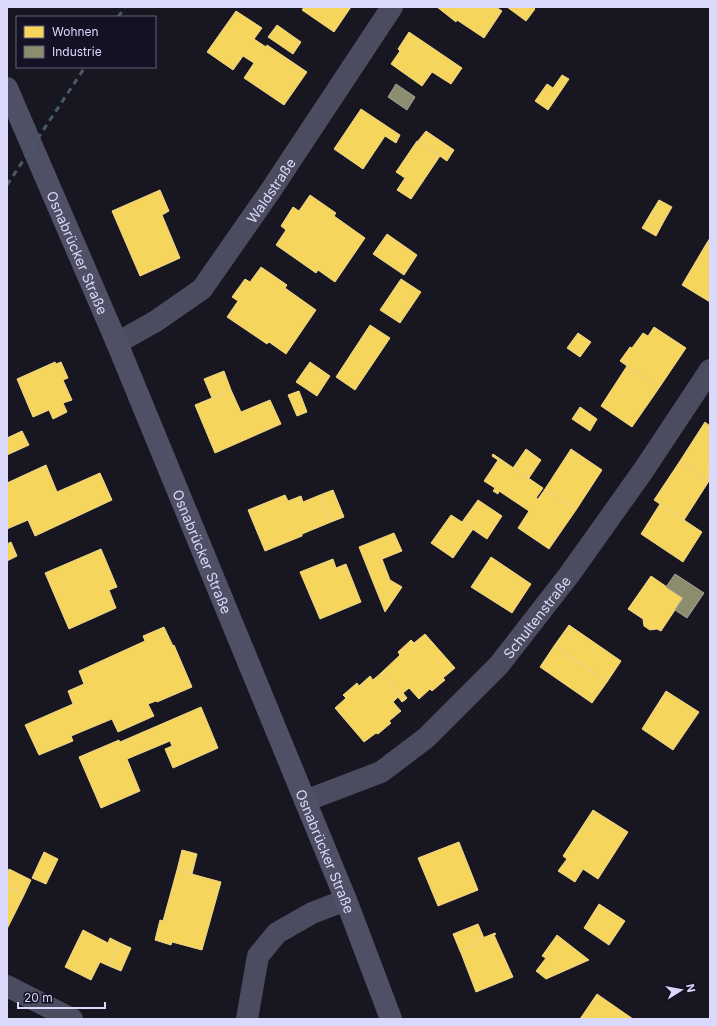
<svg xmlns="http://www.w3.org/2000/svg" width="717" height="1026" viewBox="0 0 717 1026" font-family="Inter,sans-serif">
	<style>
		.homes { fill: #f6d55c; stroke: #eed68c }
		.industry { fill: #8c8c6e; stroke: #a4a398 }
		.lines { fill: none; stroke-linecap: round; stroke-linejoin: round }
		.street { stroke: #4c4c60; stroke-width: 22 }
		.secondary { stroke: #4f5066; stroke-width: 22 }
		.rail { stroke: #465a67; stroke-width: 3; stroke-dasharray: 6 5; stroke-linecap: butt }
		.labels { text-anchor: middle; dominant-baseline: central; stroke-width: 4; stroke-linejoin: round; paint-order: stroke }
		.street-label { font-size: 14px; fill: #dbd9fb; stroke: #141125 }
	</style>
	<rect width="100%" height="100%" fill="#181620"/>
	<!-- homes -->
	<g class="homes">
		<polygon points="304,7 351,7 334,32 302,10"/>
		<polygon points="437,7 496,7 502,11 484,38 457,20 456,22"/>
		<polygon points="507,7 532,7 535,9 526,21"/>
		<polygon points="236,11 262,28 254,39 266,47 267,45 307,72 284,105 244,78 254,63 243,56 233,70 207,52"/>
		<polygon points="277,25 301,42 293,54 268,37"/>
		<polygon points="409,32 462,68 451,84 432,72 422,86 391,64 400,51 398,49"/>
		<polygon points="562,75 569,79 548,110 535,101 547,84 553,88"/>
		<polygon points="361,109 400,135 396,143 385,136 363,169 334,149"/>
		<polygon points="426,131 454,150 447,161 418,141"/>
		<polygon points="417,141 440,156 411,199 397,190 405,178 396,172"/>
		<polygon points="160,190 169,211 162,215 180,258 140,276 112,211"/>
		<polygon points="310,195 336,213 334,216 365,238 335,282 318,270 316,273 276,245 286,230 281,226 293,207 299,211"/>
		<polygon points="659,200 672,207 664,221 651,213"/>
		<polygon points="651,213 664,221 656,236 642,228"/>
		<polygon points="387,234 417,255 404,275 373,254"/>
		<polygon points="710,238 710,249 705,246"/>
		<polygon points="705,246 710,249 710,302 682,285"/>
		<polygon points="261,267 287,285 285,288 316,310 286,354 269,342 267,344 227,317 238,301 232,297 245,279 250,282"/>
		<polygon points="401,279 421,292 400,323 380,310"/>
		<polygon points="370,325 390,338 355,390 336,377"/>
		<polygon points="654,327 686,348 659,388 620,361 630,347 632,348 643,333 648,336"/>
		<polygon points="578,333 591,342 580,357 567,348"/>
		<polygon points="55,362 56,364 61,362 68,378 63,380 72,400 63,403 67,412 53,419 49,410 33,417 17,379"/>
		<polygon points="310,362 330,376 317,396 296,382"/>
		<polygon points="627,366 659,388 632,427 601,406"/>
		<polygon points="224,371 231,390 212,398 204,379"/>
		<polygon points="231,390 241,412 270,400 281,424 215,453 195,405"/>
		<polygon points="299,391 307,412 297,416 288,395"/>
		<polygon points="580,407 597,419 590,431 572,419"/>
		<polygon points="705,422 710,426 709,481 680,461"/>
		<polygon points="22,431 29,445 7,455 7,438"/>
		<polygon points="526,449 541,460 529,478 513,468"/>
		<polygon points="571,449 602,470 576,510 545,489"/>
		<polygon points="493,454 543,488 536,498 538,499 545,489 576,510 549,549 518,528 529,511 499,491 498,494 493,491 495,488 484,481 498,460 492,456"/>
		<polygon points="680,461 709,481 684,520 654,500"/>
		<polygon points="46,465 57,492 100,473 112,500 35,536 28,520 7,529 7,483"/>
		<polygon points="333,490 344,517 331,522 320,495"/>
		<polygon points="285,495 288,501 301,496 303,502 320,495 331,522 302,534 302,536 265,551 248,510"/>
		<polygon points="478,500 502,516 487,539 462,522"/>
		<polygon points="660,504 702,532 683,562 641,534"/>
		<polygon points="451,515 473,529 453,558 431,543"/>
		<polygon points="394,533 402,551 382,559 390,580 402,587 385,612 359,547"/>
		<polygon points="11,542 17,556 7,561 7,544"/>
		<polygon points="101,549 117,587 109,590 116,608 69,629 45,573"/>
		<polygon points="491,557 531,584 512,613 471,587"/>
		<polygon points="333,559 336,568 346,564 361,602 320,619 300,572"/>
		<polygon points="651,576 683,598 661,631 657,629 650,630 644,626 643,619 628,609"/>
		<polygon points="569,625 621,661 607,682 554,646"/>
		<polygon points="164,627 173,646 174,645 192,687 157,702 156,701 148,704 154,716 118,732 112,719 71,736 73,741 39,755 25,725 73,704 68,691 84,684 79,671 145,641 143,636"/>
		<polygon points="425,634 455,668 443,678 445,680 432,691 430,689 419,699 409,688 403,693 407,698 405,700 381,673 400,655 398,652 411,640 414,643"/>
		<polygon points="554,646 607,682 592,703 540,667"/>
		<polygon points="381,673 405,700 402,702 398,697 393,702 401,711 389,721 391,723 378,734 376,733 364,742 335,708 346,698 343,695 357,683 359,686 370,676 373,680"/>
		<polygon points="666,691 699,712 673,750 642,729"/>
		<polygon points="201,707 218,748 173,768 165,749 172,746 170,741 127,759 140,791 101,808 79,757 119,740 120,742"/>
		<polygon points="593,810 628,832 598,879 583,869 575,882 558,871 567,859 563,856"/>
		<polygon points="459,842 478,890 438,906 418,858"/>
		<polygon points="182,850 197,854 192,874 177,870"/>
		<polygon points="44,852 58,859 46,884 32,878"/>
		<polygon points="9,869 31,880 24,895 7,887 7,873"/>
		<polygon points="177,870 221,882 202,950 172,942 171,945 155,940 160,920 163,921"/>
		<polygon points="7,887 24,895 7,929"/>
		<polygon points="599,904 625,921 609,945 584,928"/>
		<polygon points="478,924 484,938 475,941 476,945 460,951 453,934"/>
		<polygon points="83,930 108,943 110,938 120,943 109,966 100,962 91,980 65,967"/>
		<polygon points="495,933 496,934 494,935 513,977 476,992 461,953 460,951 476,945 475,941"/>
		<polygon points="557,935 589,960 546,979 536,971 546,958 542,956"/>
		<polygon points="120,943 131,948 121,971 109,966"/>
		<polygon points="597,994 633,1019 580,1019"/>
	</g>
	<!-- industry -->
	<g class="industry">
		<polygon points="396,84 415,97 407,110 388,97"/>
		<polygon points="675,574 704,593 687,618 675,610 683,598 666,587"/>
	</g>
	<g class="lines">
		<!-- street -->
		<g class="street">
			<path id="s1" d="M117,343L156,321L202,289L271,190L392,7"/>
			<path id="s2" d="M305,801L381,772L426,738L499,665L569,575L643,471L710,370"/>
			<polyline points="7,986 72,1019"/>
			<polyline points="247,1019 258,956 277,933 312,913 346,900"/>
		</g>
		<!-- secondary -->
		<path class="secondary" id="s3" d="M7,88L117,343L346,900L391,1019"/>
		<!-- rail -->
		<g class="rail">
			<polyline points="118,17 125,7"/>
			<polyline points="7,185 85,67"/>
		</g>
	</g>
	<g class="labels">
		<!-- street labels -->
		<g class="street-label">
			<text stroke="none"><textPath href="#s1" startOffset="221">Waldstraße</textPath></text>
			<text stroke="none"><textPath href="#s3" startOffset="179">Osnabrücker Straße</textPath></text>
			<text stroke="none"><textPath href="#s3" startOffset="503">Osnabrücker Straße</textPath></text>
			<text stroke="none"><textPath href="#s2" startOffset="302">Schultenstraße</textPath></text>
			<text stroke="none"><textPath href="#s3" startOffset="827">Osnabrücker Straße</textPath></text>
		</g>
	</g>
	<!-- border -->
	<rect width="717" height="1026" fill="none" stroke="#dbd9fb" stroke-width="16"/>
	<!-- legend -->
	<rect x="16" y="16" width="140" height="52" fill="#141125" stroke="#64617b"/>
	<rect x="24" y="26" width="20" height="12" fill="#f6d55c" stroke="#64617b"/>
	<text x="52" y="36" font-size="12" fill="#dbd9fb">Wohnen</text>
	<rect x="24" y="46" width="20" height="12" fill="#8c8c6e" stroke="#64617b"/>
	<text x="52" y="56" font-size="12" fill="#dbd9fb">Industrie</text>
	<!-- north arrow -->
	<g transform="translate(681 990) rotate(79)" stroke="#141125" stroke-width="3" paint-order="stroke">
	<path d="M0-3L7 15L0 10L-7 15Z" fill="#dbd9fb"/>
	<text y="-6" font-size="11" font-weight="bold" text-anchor="middle" fill="#dbd9fb">N</text>
	</g>
	<!-- scale -->
	<path d="M18 1002v6h87v-6" fill="none" stroke="#dbd9fb" stroke-width="2"/>
	<text x="24" y="1002" font-size="12" fill="#dbd9fb" stroke="#141125" stroke-width="3" paint-order="stroke">20 m</text>
</svg>
